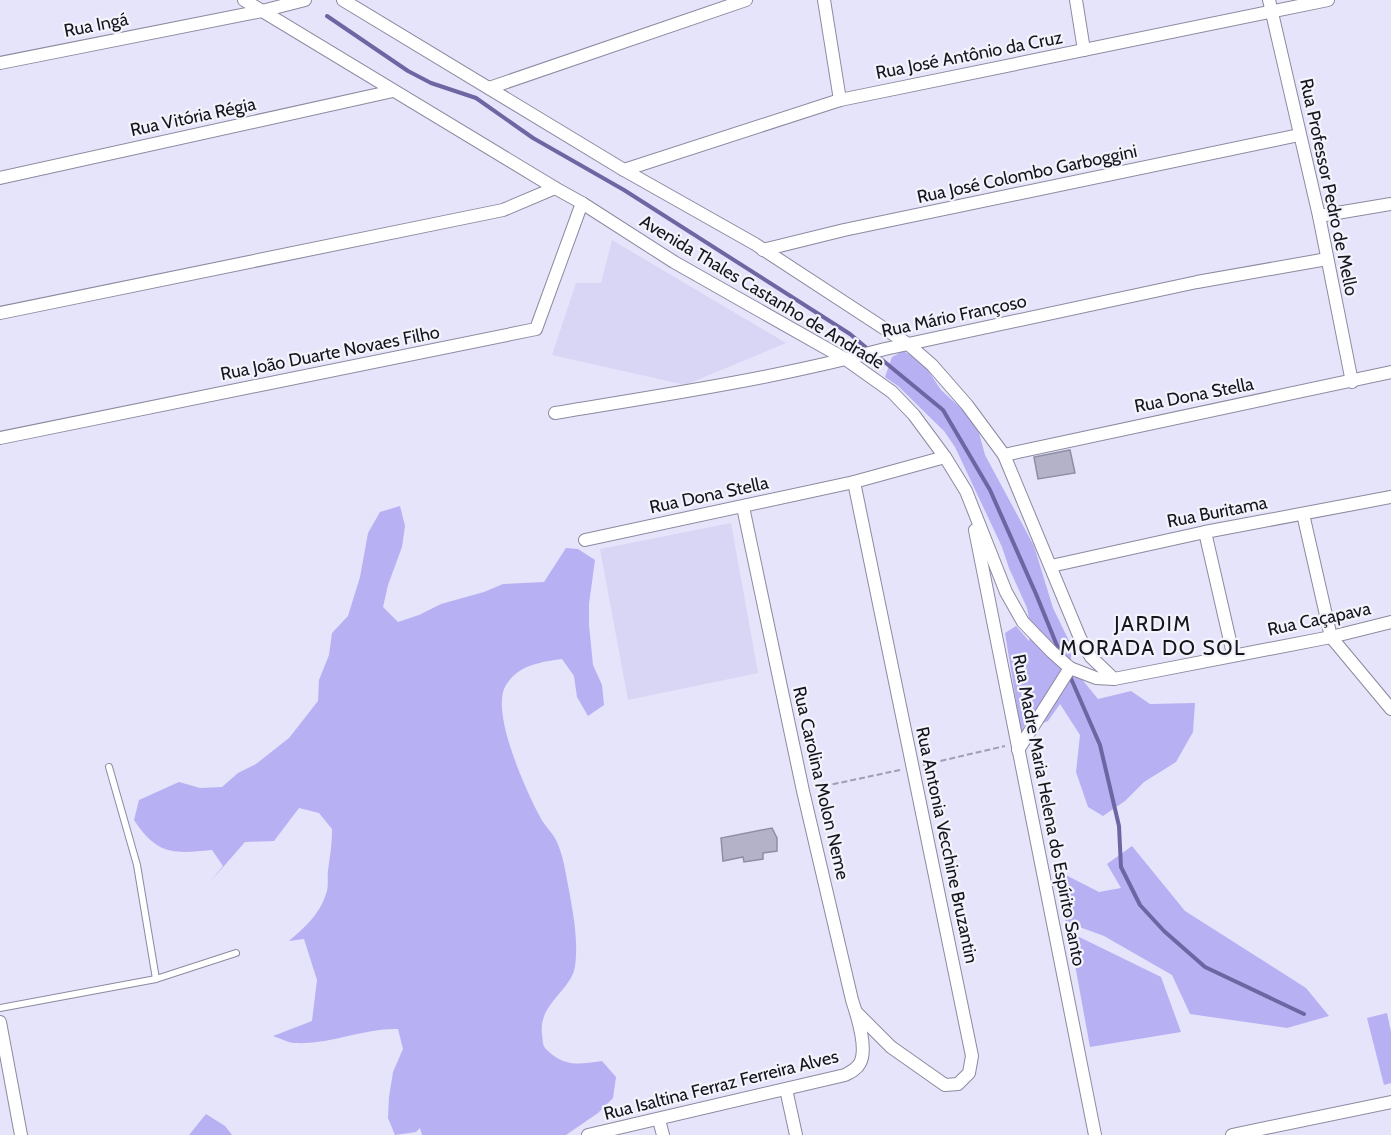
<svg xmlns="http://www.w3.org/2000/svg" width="1391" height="1135" viewBox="0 0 1391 1135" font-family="Cabin,sans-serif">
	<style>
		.built { fill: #d8d6f4 }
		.green { fill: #b7b0f3 }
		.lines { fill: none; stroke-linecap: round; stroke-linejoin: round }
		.stream { stroke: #6e66a2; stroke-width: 4 }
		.building { fill: #b3b2c8; stroke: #8f8ea3; stroke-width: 1.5 }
		.service-casing { stroke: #8b8a9f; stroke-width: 8 }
		.minor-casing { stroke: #8b8a9f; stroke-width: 14 }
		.path { stroke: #a09fb1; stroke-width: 2; stroke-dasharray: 6 3; stroke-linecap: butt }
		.service { stroke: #fff; stroke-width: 6 }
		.minor { stroke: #fff; stroke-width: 12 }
		.labels { text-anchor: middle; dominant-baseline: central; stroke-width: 4.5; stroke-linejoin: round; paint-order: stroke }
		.street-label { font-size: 18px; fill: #16151d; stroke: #f3f3fc }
		.quarter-label { font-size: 21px; letter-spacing: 1.5px; fill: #16151d; stroke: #f3f3fc }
	</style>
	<rect width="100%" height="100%" fill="#e5e4fb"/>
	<!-- built -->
	<g class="built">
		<polygon points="612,240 786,343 685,385 552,355 576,283 601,283"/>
		<polygon points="731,523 758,673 628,700 600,549"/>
	</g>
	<!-- green -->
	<g class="green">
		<polygon points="903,351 914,357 925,366 941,390 964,411 979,433 985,455 1034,546 1053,608 1071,645 1071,666 1098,699 1131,691 1150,704 1195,703 1193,732 1176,762 1144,782 1125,801 1103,816 1088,807 1076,772 1080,735 1060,704 1048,721 1029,729 1026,723 1021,732 1005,633 1016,626 1029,641 1031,630 1027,608 1009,568 1002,547 955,447 944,431 898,386 885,377 892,357"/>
		<path d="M400,506L405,526L402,547L388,585L383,607L398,622L419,615L441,604L484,592L503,584L544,582L566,548L578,549L595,560L589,604V625L593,665L602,685L604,705L588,716L577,697L574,676L562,659C541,662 518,665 506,685C489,711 528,796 543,822C547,828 553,834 556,840C562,852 565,868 567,880C572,906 579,940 575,966C572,990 538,1004 542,1034C543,1041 542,1046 547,1050C566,1068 579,1064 602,1061L616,1077L613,1098L598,1113L566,1135H422L420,1128L416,1132L395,1135L388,1118L389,1097L393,1072L403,1049L398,1029C363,1028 330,1045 295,1043C288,1043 280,1038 273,1036L312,1021L317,980L304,939L289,941C304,928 320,914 326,894C329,887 327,878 328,871C330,855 332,846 332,829L319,813L299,808L274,841L245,842L210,882L223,866L212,850C173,854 157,855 134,820L139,800L179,782L200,788L222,787L238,773L256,764L289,738L318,701L319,680L329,655L332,633L348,616L360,577L368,533L380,512Z"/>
		<polygon points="1132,846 1185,911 1306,988 1329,1016 1287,1028 1190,1014 1172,975 1104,936 1066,922 1056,870 1099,892 1121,888 1107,864"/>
		<polygon points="1069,932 1161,977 1181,1032 1090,1047"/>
		<polygon points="1387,1013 1391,1032 1391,1083 1384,1085 1367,1018"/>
		<polygon points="206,1114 225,1126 232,1135 189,1135"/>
	</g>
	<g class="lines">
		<!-- stream -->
		<g class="stream">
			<polyline points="327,16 408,71 431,83 476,98 533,138 624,190 850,334 869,350"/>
			<polyline points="875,354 943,410 990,490 1036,594 1060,653"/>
			<polyline points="1069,674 1100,745 1119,826 1121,867 1140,905 1164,931 1205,967 1304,1014"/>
		</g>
	</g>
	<!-- building -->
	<g class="building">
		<polygon points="1070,450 1075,473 1038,479 1034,457"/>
		<polygon points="772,828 777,838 777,851 763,853 763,859 744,862 743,857 723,861 721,838"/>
	</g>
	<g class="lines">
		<!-- service casing -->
		<g class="service-casing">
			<g id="service">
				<polyline points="109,767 137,865 156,979"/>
				<polyline points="0,1008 156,979 236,953"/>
			</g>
		</g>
		<!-- minor casing -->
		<g class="minor-casing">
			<g id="minor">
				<polyline points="244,0 555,188 582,203 674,262 847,360 892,392 914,415 945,457 966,491 1006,592 1023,622 1052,652 1070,668 1096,678 1114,679 1331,637 1391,622"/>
				<polyline points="343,0 624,170 755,244 908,344 932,365 967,405 1004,455 1080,638 1091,657 1114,679"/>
				<polyline points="824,0 840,100"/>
				<polyline points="1076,0 1084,50"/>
				<polyline points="1269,0 1319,216 1352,382"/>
				<polyline points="0,63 262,11 305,0"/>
				<polyline points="489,88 746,0"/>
				<polyline points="624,170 840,100 1328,0"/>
				<polyline points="0,178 393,91"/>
				<polyline points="1319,216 1391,204"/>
				<polyline points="763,250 844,230 1299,135"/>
				<polyline points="0,313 503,210 555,188"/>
				<path d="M555,413C665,395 777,378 885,349L1197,282L1327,259"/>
				<polyline points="0,438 536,329 582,203"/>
				<polyline points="1004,455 1391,372"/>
				<polyline points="854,482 972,1056 969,1073 958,1084 945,1085 891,1047 857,1013"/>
				<polyline points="1303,514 1331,637 1391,709"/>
				<polyline points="975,530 1095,1135"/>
				<polyline points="1205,532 1233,654"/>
				<polyline points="585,540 854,482 945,457"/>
				<polyline points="1051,566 1205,532 1391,497"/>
				<polyline points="1018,750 1070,668"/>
				<polyline points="0,1022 21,1135"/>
				<polyline points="786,1089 796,1135"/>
				<polyline points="659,1120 663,1135"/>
				<path d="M588,1135L845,1075C851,1072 857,1069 860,1063C868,1048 857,1015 852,1000L803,791L743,507"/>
				<polyline points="1232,1135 1391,1102"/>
			</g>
		</g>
		<!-- path -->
		<g class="path">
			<polyline points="923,765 1005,746"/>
			<polyline points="815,788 900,770"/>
		</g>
		<!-- service -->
		<use href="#service" class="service"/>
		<!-- minor -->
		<use href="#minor" class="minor"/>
	</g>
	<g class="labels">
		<!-- street labels -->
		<g class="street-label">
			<text transform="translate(96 25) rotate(-11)">Rua Ingá</text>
			<text transform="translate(969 55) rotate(-11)">Rua José Antônio da Cruz</text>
			<text transform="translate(193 117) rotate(-12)">Rua Vitória Régia</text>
			<text transform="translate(1027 174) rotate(-12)">Rua José Colombo Garboggini</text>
			<text transform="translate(1329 187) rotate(78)">Rua Professor Pedro de Mello</text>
			<text transform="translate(762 292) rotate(31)">Avenida Thales Castanho de Andrade</text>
			<text transform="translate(954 316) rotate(-12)">Rua Mário Françoso</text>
			<text transform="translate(330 353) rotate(-11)">Rua João Duarte Novaes Filho</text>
			<text transform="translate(1194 395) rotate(-11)">Rua Dona Stella</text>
			<text transform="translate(709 495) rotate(-12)">Rua Dona Stella</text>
			<text transform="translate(1217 512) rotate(-11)">Rua Buritama</text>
			<text transform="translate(1319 619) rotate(-12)">Rua Caçapava</text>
			<text transform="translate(821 783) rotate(77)">Rua Carolina Molon Neme</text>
			<text transform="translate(1049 810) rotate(79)">Rua Madre Maria Helena do Espírito Santo</text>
			<text transform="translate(947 845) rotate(78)">Rua Antonia Vecchine Bruzantin</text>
			<text transform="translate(721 1085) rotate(-14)">Rua Isaltina Ferraz Ferreira Alves</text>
		</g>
		<!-- quarter labels -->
		<g class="quarter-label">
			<text x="1153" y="623">JARDIM<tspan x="1153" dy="24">MORADA DO SOL</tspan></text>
		</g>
	</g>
</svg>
